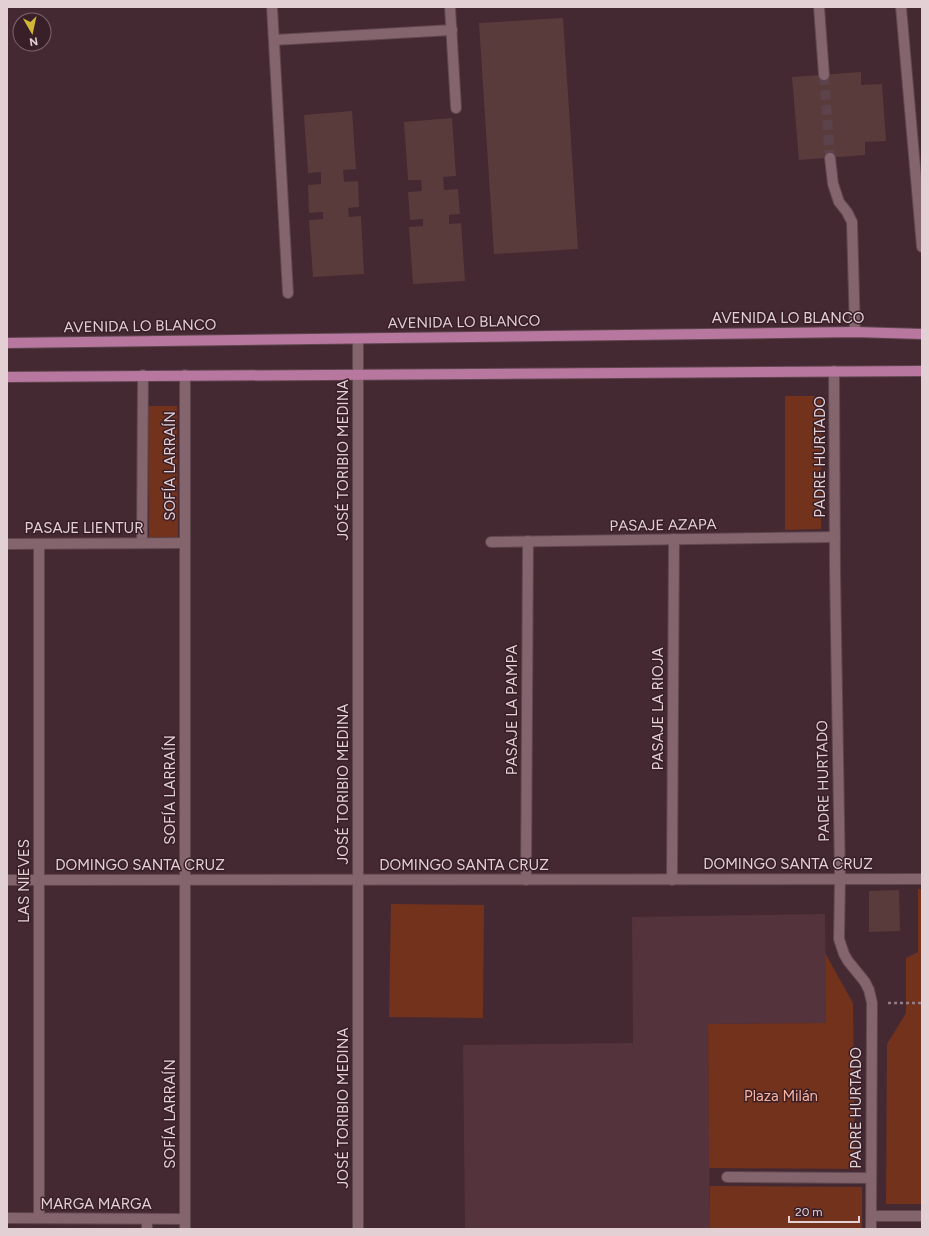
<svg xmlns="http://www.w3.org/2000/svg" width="929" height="1236" viewBox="0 0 929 1236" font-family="Figtree,sans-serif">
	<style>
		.built { fill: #54333d }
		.green { fill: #73321c }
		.building { fill: #593b3b }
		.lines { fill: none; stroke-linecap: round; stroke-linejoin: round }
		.minor-tunnel { stroke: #5c424a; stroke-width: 10; stroke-dasharray: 10 5; stroke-linecap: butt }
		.minor-casing { stroke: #5e464e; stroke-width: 12 }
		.major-casing { stroke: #5e464e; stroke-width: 12 }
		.path { stroke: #947d84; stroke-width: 2.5; stroke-dasharray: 3 3; stroke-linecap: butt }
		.minor { stroke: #84646d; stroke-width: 10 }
		.major { stroke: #b8779e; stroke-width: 10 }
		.labels { text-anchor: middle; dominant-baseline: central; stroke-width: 3; stroke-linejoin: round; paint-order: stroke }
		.street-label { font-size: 15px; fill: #e2d0d5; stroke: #391f28 }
		.park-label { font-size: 15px; fill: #fcb39c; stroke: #391f28 }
	</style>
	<rect width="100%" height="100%" fill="#442932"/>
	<!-- built -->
	<polygon class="built" points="825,914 826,1023 708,1024 710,1229 465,1229 463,1045 633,1043 632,917"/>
	<!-- green -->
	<g class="green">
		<polygon points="785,396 821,396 821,529 785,530"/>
		<polygon points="148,406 177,406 178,537 149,538"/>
		<polygon points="918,889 922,889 922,1204 886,1204 887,1044 906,1013 906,958 918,952"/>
		<polygon points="391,904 484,905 483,1018 389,1017"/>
		<polygon points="825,953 853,1003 855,1169 709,1168 708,1024 826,1023"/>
		<polygon points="710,1186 862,1187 862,1229 710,1229"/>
	</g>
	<!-- building -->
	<g class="building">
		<polygon points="563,18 578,249 494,254 479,23"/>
		<polygon points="861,72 861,85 882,84 886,141 865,142 865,155 799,160 792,77"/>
		<polygon points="352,111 356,169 343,170 344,182 358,181 359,207 348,208 349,217 361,216 364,274 313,277 309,220 323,219 323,212 309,213 308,185 321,184 321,172 308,173 304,115"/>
		<polygon points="452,118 456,176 443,177 444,190 458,189 460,214 449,215 449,224 461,223 465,281 413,284 409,227 423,226 423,219 410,220 408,192 422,191 421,180 408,180 404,122"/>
		<polygon points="899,890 900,931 869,932 869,891"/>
	</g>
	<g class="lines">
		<!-- minor-tunnel -->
		<polyline class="minor-tunnel" points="824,75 830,158"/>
		<!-- minor casing -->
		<g class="minor-casing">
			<g id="minor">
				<polyline points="272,7 288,293"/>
				<polyline points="450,7 456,108"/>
				<polyline points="819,7 824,75"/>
				<polyline points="901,7 922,247"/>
				<polyline points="274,40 452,30"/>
				<polyline points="830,158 833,184 839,202 847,212 852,222 855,332"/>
				<polyline points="358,339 358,1229"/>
				<polyline points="834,371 835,571 840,878 839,939 844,954 848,961 865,982 869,990 872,1003 871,1229"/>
				<polyline points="491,542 835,537"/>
				<polyline points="142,543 143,375"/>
				<polyline points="7,544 185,543"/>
				<polyline points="7,880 922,879"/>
				<polyline points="526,880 528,541"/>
				<polyline points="672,880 674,539"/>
				<polyline points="727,1177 871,1178"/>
				<polyline points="871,1216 922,1216"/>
				<polyline points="7,1218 185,1219"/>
				<polyline points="39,1218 39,544"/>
				<polyline points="147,1229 147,1219"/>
				<polyline points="185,1229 185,375"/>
			</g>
		</g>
		<!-- major casing -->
		<g class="major-casing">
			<g id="major">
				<polyline points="7,343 855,332 922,334"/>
				<path d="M7,377C312,373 617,372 922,371"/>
			</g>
		</g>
		<!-- path -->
		<polyline class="path" points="888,1003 922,1003"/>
		<!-- minor -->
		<use href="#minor" class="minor"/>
		<!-- major -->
		<use href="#major" class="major"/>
	</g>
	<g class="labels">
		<!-- street labels -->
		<g class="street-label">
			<text x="788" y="318">AVENIDA LO BLANCO</text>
			<text transform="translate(464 322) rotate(-1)">AVENIDA LO BLANCO</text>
			<text transform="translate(140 326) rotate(-1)">AVENIDA LO BLANCO</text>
			<text transform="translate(820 457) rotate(-90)">PADRE HURTADO</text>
			<text transform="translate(343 460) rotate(-90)">JOSÉ TORIBIO MEDINA</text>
			<text transform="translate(170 466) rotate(-90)">SOFÍA LARRAÍN</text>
			<text transform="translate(663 525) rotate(-1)">PASAJE AZAPA</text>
			<text x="84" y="528">PASAJE LIENTUR</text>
			<text transform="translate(658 709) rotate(-90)">PASAJE LA RIOJA</text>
			<text transform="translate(512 710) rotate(-90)">PASAJE LA PAMPA</text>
			<text transform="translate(823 781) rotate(-91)">PADRE HURTADO</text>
			<text transform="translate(343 784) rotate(-90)">JOSÉ TORIBIO MEDINA</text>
			<text transform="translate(170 790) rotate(-90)">SOFÍA LARRAÍN</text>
			<text x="788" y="864">DOMINGO SANTA CRUZ</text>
			<text x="140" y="865">DOMINGO SANTA CRUZ</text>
			<text x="464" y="865">DOMINGO SANTA CRUZ</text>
			<text transform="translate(24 881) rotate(-90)">LAS NIEVES</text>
			<text transform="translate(343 1108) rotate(-90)">JOSÉ TORIBIO MEDINA</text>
			<text transform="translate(856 1108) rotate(-90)">PADRE HURTADO</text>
			<text transform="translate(170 1114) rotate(-90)">SOFÍA LARRAÍN</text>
			<text x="96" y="1204">MARGA MARGA</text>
		</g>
		<!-- park labels -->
		<g class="park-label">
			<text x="781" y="1096">Plaza Milán</text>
		</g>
	</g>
	<!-- border -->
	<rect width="929" height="1236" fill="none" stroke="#e2d0d5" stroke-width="16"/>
	<!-- north arrow -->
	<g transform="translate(32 32) rotate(171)"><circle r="19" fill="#391f28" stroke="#7d666d"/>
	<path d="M0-3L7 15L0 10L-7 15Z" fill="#d1b736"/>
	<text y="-6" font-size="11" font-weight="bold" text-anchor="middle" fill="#e2d0d5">N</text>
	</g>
	<!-- scale -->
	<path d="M789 1216v6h70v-6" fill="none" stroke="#e2d0d5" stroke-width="2"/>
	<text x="795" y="1216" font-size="12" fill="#e2d0d5" stroke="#391f28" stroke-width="3" paint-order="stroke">20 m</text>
</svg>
